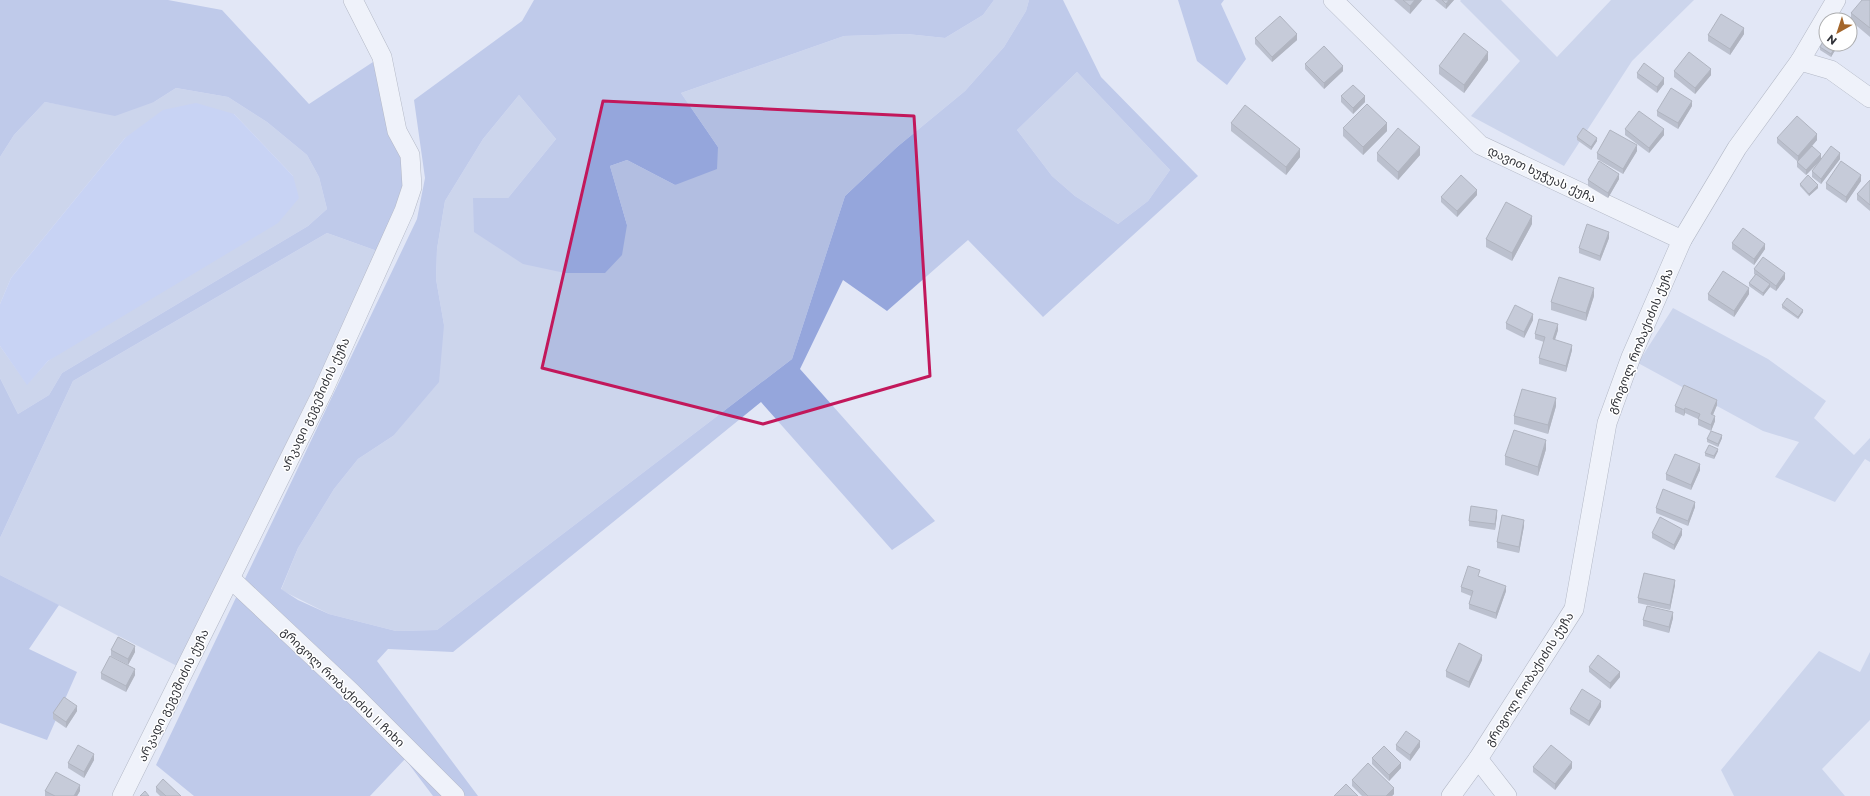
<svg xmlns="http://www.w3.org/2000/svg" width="1870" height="796" viewBox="0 0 1870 796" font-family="Montserrat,'Noto Sans Georgian',sans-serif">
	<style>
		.green { fill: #b2bee1 }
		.forest { fill: #95a6dc; fill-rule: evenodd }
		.water { fill: #a9baf2 }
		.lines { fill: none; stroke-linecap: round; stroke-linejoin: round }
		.minor-casing { stroke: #7c808d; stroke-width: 20 }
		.minor { stroke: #fff; stroke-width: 19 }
		.wall { fill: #8d919d }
		.shaded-wall { fill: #73767f }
		.building { fill: #a4a9b6; stroke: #73767f }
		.marked { fill: none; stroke: #c2185b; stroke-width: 3; stroke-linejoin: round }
		.labels { text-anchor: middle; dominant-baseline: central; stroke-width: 3; stroke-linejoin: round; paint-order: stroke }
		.street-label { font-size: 12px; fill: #303238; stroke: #fff }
	</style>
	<rect width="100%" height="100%" fill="#e2e7f6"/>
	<!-- green -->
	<g class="green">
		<polygon points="994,0 1029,0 1026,11 1004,47 965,91 897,147 845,196 792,359 437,630 396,631 329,614 281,590 298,548 334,489 358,459 393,436 444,325 436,279 437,249 445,201 483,139 519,95 556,139 508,198 627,225 610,166 627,160 675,185 718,147 681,93 844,36 907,34 945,38 983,15"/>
		<polygon points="1461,0 1501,0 1557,57 1611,0 1694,0 1632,61 1564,166 1471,116 1520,61 1460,1"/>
		<polygon points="1077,72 1170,170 1148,201 1118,224 1075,196 1052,176 1017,130"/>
		<polygon points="176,88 228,97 267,122 307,155 319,177 327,209 308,226 62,373 49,395 18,414 0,378 0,346 27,384 48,361 293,176 234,114 125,138 11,278 0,304 0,157 14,135 45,102 73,107 154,102"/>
		<polygon points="327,233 380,252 177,666 0,575 0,538 73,381"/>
		<polygon points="1673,308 1768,359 1826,401 1814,418 1854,455 1870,438 1870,462 1865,459 1835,502 1775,477 1799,442 1763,431 1638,363"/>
		<polygon points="1819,651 1860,672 1870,652 1870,720 1822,769 1845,796 1734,796 1721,770"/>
	</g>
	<!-- forest -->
	<g class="forest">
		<polygon points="0,0 168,0 222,10 309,104 373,62 388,129 406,161 407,180 380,252 327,233 73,381 0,538 0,378 18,414 49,395 62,373 308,226 327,209 319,177 307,155 267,122 228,97 176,88 154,102 115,116 45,102 14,135 0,157"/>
		<path d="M534,0H994L983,15L945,38L907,34L844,36L681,93L718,147L717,169L675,185L627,160L610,166L627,225L622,255L605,273H565L523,264L474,232L473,198H508L556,139L519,95L483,139L445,201L437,249L436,279L444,325L439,382L393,436L358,459L334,489L298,548L281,589L298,600L329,614L396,631L437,630L792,359L845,196L897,147L965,91L1004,47L1026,11L1029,0H1063L1101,77L1198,176L1043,317L968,240L887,311L843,280L800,369L935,521L892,550L761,402L453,652L388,649L377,661L478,796H433L405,759L370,796H194L156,765L417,219L425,178L414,100L522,21ZM1077,72L1170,170L1148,201L1118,224L1075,196L1052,176L1017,130Z"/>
		<polygon points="1178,0 1224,0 1221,4 1246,59 1227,85 1197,61"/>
		<polygon points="0,575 59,605 29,649 77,672 47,740 0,723"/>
	</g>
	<!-- water -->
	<polygon class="water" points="196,103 234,114 293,176 299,198 278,223 48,361 27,385 0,346 0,304 11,278 125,138 163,110"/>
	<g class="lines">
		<!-- minor casing -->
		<g class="minor-casing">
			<g id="minor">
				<polyline points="1333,0 1480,145 1682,240"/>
				<polyline points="1800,61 1836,0"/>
				<polyline points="231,579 352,693 455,796"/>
				<polyline points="1478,759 1507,796"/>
				<polyline points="122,796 323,391 404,211 412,187 410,155 397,131 382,57 353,0"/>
				<polyline points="1451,796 1478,759 1574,609 1607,423 1631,357 1682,240 1737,148 1800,61 1831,70 1870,98"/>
			</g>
		</g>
		<!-- minor -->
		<use href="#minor" class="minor"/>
	</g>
	<!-- wall -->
	<g class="wall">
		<polygon points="1394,0 1422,0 1410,14"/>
		<polygon points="1435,0 1454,0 1446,9"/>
		<polygon points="1870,0 1870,37 1851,21 1851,13"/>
		<polygon points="1744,34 1730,55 1708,41 1708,35"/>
		<polygon points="1255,38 1297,40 1272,62 1255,44"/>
		<polygon points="1820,47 1837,47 1831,57 1820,50"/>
		<polygon points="1488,60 1464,93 1439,74 1439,66"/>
		<polygon points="1305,64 1343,71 1324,89 1305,69"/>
		<polygon points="1674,71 1711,75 1695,94 1674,77"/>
		<polygon points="1637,73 1664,84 1657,93 1637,78"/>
		<polygon points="1341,96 1365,102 1353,114 1341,102"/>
		<polygon points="1692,106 1678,129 1657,116 1657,111"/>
		<polygon points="1231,123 1300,157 1286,175 1231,131"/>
		<polygon points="1343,128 1387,131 1363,155 1343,136"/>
		<polygon points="1625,129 1664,135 1649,153 1625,135"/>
		<polygon points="1577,137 1597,141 1591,150 1577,140"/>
		<polygon points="1777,138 1817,140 1812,146 1821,159 1840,159 1821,184 1812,177 1812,171 1819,161 1806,175 1797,167 1797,161 1777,143"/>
		<polygon points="1637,151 1623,174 1597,159 1597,153"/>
		<polygon points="1377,153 1420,155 1398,180 1377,161"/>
		<polygon points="1619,179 1608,198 1588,186 1588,180"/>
		<polygon points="1870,180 1870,211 1857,200 1857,194"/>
		<polygon points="1861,181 1846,203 1826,189 1826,183"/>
		<polygon points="1800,184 1818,188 1809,196 1800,186"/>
		<polygon points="1477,195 1457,217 1441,202 1441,197"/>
		<polygon points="1532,224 1512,261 1486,247 1486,239"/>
		<polygon points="1609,238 1600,261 1579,253 1579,248"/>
		<polygon points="1732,243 1765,249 1754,265 1732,249"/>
		<polygon points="1754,269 1785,279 1776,291 1770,287 1763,296 1749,286 1749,283 1755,275 1754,274"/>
		<polygon points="1708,294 1749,294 1734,317 1708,300"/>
		<polygon points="1594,296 1586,321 1551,310 1551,302"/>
		<polygon points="1782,305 1803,312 1798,319 1782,308"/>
		<polygon points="1533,320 1524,338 1506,329 1506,323"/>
		<polygon points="1558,330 1555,340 1572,350 1566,372 1539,364 1539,358 1544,342 1535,339 1535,334"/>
		<polygon points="1717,405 1713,415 1715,421 1711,431 1698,425 1698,419 1685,413 1684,416 1675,412 1675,406"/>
		<polygon points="1556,406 1548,434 1514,424 1514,416"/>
		<polygon points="1722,438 1718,447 1707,442 1707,439"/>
		<polygon points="1546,449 1538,476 1505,465 1505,456"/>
		<polygon points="1718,451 1714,459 1705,456 1705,453"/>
		<polygon points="1700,470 1691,490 1666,480 1666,474"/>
		<polygon points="1695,507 1688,526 1656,513 1656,508"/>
		<polygon points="1497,515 1495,530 1469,526 1469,521"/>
		<polygon points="1524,526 1519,553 1497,548 1497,542"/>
		<polygon points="1652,533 1682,535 1674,550 1652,538"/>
		<polygon points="1480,577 1506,591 1496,619 1469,609 1469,604 1471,596 1461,592 1461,587 1480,576"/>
		<polygon points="1675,585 1670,610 1638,603 1638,598"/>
		<polygon points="1673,618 1669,633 1643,626 1643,620"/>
		<polygon points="111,650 135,652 128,665 111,656"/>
		<polygon points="1482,660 1469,688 1446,677 1446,671"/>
		<polygon points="1589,667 1620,677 1610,689 1589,672"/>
		<polygon points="101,673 135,675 126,692 101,679"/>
		<polygon points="1601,707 1589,726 1570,714 1570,709"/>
		<polygon points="77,711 66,728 53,719 53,713"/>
		<polygon points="1396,745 1420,747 1410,761 1396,750"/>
		<polygon points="1372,758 1401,768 1389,781 1372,764"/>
		<polygon points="94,760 84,778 68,768 68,763"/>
		<polygon points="1533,767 1572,768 1555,790 1533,772"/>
		<polygon points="1352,780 1394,794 1392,796 1362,796 1352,786"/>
		<polygon points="156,787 181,796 160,796 156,792"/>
		<polygon points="45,791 80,791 77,796 45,796"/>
	</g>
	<!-- shaded-wall -->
	<g class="shaded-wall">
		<polygon points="1415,0 1422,0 1410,14 1410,6"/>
		<polygon points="1449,0 1454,0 1446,9 1446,4"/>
		<polygon points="1744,28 1744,34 1730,55 1730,49"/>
		<polygon points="1297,34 1297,40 1272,62 1272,57"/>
		<polygon points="1837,44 1837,47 1831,57 1831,54"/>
		<polygon points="1488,52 1488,60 1464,93 1464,85"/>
		<polygon points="1343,66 1343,71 1324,89 1324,83"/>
		<polygon points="1711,69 1711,75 1695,94 1695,88"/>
		<polygon points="1664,78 1664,84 1657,93 1657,87"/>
		<polygon points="1365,96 1365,102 1353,114 1353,108"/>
		<polygon points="1692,101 1692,106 1678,129 1678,123"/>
		<polygon points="1387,123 1387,131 1363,155 1363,147"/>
		<polygon points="1664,129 1664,135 1649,153 1649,148"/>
		<polygon points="1817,134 1817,140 1798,162 1798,156"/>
		<polygon points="1597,138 1597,141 1591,150 1591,147"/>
		<polygon points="1637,145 1637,151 1623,174 1623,169"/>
		<polygon points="1420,147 1420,155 1398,180 1398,172"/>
		<polygon points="1300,149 1300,157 1286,175 1286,167"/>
		<polygon points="1840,153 1840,159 1821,184 1821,179"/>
		<polygon points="1821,154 1821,160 1806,175 1806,170"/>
		<polygon points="1619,174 1619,179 1608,198 1608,193"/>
		<polygon points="1861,175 1861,181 1846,203 1846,197"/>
		<polygon points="1818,185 1818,188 1809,196 1809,194"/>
		<polygon points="1477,190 1477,195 1457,217 1457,211"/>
		<polygon points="1532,216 1532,224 1512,261 1512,253"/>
		<polygon points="1609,232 1609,238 1600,261 1600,256"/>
		<polygon points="1765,244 1765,249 1754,265 1754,259"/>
		<polygon points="1785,273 1785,279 1776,291 1776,286"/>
		<polygon points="1770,284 1770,287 1763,296 1763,293"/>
		<polygon points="1594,288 1594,296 1586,321 1586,313"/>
		<polygon points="1749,288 1749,294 1734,317 1734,311"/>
		<polygon points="1803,310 1803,312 1798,319 1798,317"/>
		<polygon points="1533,314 1533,320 1524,338 1524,332"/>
		<polygon points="1558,324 1558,330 1553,345 1553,339"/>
		<polygon points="1572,345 1572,350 1566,372 1566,366"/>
		<polygon points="1556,398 1556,406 1548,434 1548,425"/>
		<polygon points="1717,400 1717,405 1711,419 1711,414"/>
		<polygon points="1685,408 1685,413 1684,416 1684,410"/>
		<polygon points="1715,416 1715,421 1711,431 1711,425"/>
		<polygon points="1722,435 1722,438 1718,447 1718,444"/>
		<polygon points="1546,440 1546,449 1538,476 1538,467"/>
		<polygon points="1718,449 1718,451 1714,459 1714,456"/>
		<polygon points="1700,464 1700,470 1691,490 1691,485"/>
		<polygon points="1695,502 1695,507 1688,526 1688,521"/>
		<polygon points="1497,510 1497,515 1495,530 1495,524"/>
		<polygon points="1524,520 1524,526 1519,553 1519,547"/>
		<polygon points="1682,529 1682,535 1674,550 1674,545"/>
		<polygon points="1675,580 1675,585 1670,610 1670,605"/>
		<polygon points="1506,586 1506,591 1496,619 1496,613"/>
		<polygon points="1673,612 1673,618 1669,633 1669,627"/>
		<polygon points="135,646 135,652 128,665 128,659"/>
		<polygon points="1482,655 1482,660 1469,688 1469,682"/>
		<polygon points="135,669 135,675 126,692 126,686"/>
		<polygon points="1620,672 1620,677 1610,689 1610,683"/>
		<polygon points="1601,701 1601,707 1589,726 1589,721"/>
		<polygon points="77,706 77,711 66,728 66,722"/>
		<polygon points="1420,741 1420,747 1410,761 1410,755"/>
		<polygon points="94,754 94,760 84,778 84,772"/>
		<polygon points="1572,762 1572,768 1555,790 1555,784"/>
		<polygon points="1401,763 1401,768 1389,781 1389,775"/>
		<polygon points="80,785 80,791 77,796 74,796"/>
		<polygon points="1394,788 1394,794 1392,796 1386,796"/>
	</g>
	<!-- building -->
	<g class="building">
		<polygon points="1403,0 1415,0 1410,6"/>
		<polygon points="1442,0 1449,0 1446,4"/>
		<polygon points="1862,0 1870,0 1870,28 1851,13"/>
		<polygon points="1721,14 1744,28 1730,49 1708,35"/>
		<polygon points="1280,16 1297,34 1272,57 1255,38"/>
		<polygon points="1464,33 1488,52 1464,85 1439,66"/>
		<polygon points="1826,37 1826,44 1837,44 1831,54 1820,47"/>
		<polygon points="1324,46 1343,66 1324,83 1305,64"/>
		<polygon points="1689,52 1711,69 1695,88 1674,71"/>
		<polygon points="1644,63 1664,78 1657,87 1637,73"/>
		<polygon points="1353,85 1365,96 1353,108 1341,96"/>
		<polygon points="1671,88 1692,101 1678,123 1657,111"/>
		<polygon points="1367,104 1387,123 1363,147 1343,128"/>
		<polygon points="1245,105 1300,149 1286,167 1231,123"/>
		<polygon points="1639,111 1664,129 1649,148 1625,129"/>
		<polygon points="1797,116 1817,134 1798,156 1777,138"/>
		<polygon points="1398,128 1420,147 1398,172 1377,153"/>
		<polygon points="1583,128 1597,138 1591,147 1577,137"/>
		<polygon points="1610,130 1637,145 1623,169 1597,153"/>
		<polygon points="1812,146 1821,154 1806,170 1797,162"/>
		<polygon points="1831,146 1840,153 1821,179 1812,171"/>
		<polygon points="1599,161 1619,174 1608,193 1588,180"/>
		<polygon points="1841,161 1861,175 1846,197 1826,183"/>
		<polygon points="1461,175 1477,190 1457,211 1441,197"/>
		<polygon points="1808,175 1818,185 1809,194 1800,184"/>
		<polygon points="1870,180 1870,205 1857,194"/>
		<polygon points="1506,202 1532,216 1512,253 1486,239"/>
		<polygon points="1587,224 1609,232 1600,256 1579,248"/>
		<polygon points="1743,228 1765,244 1754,259 1732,243"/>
		<polygon points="1763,257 1785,273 1776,286 1754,269"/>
		<polygon points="1723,271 1749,288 1734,311 1708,294"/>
		<polygon points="1756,274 1770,284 1763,293 1749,283"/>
		<polygon points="1559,277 1594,288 1586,313 1551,302"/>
		<polygon points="1787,298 1803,310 1798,317 1782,305"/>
		<polygon points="1515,305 1533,314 1524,332 1506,323"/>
		<polygon points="1539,319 1558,324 1553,339 1572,345 1566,366 1539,358 1545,337 1535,334"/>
		<polygon points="1684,385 1717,400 1711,414 1715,416 1711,425 1698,419 1700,414 1685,408 1684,410 1675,406"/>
		<polygon points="1522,389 1556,398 1548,425 1514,416"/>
		<polygon points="1514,430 1546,440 1538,467 1505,456"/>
		<polygon points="1711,431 1722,435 1718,444 1707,439"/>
		<polygon points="1709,445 1718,449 1714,456 1705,453"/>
		<polygon points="1675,454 1700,464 1691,485 1666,474"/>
		<polygon points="1663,489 1695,502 1688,521 1656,508"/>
		<polygon points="1471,506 1497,510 1495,524 1469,521"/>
		<polygon points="1502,515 1524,520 1519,547 1497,542"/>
		<polygon points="1660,517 1682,529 1674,545 1652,533"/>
		<polygon points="1468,566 1480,570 1478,576 1506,586 1496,613 1469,604 1473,591 1461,587"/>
		<polygon points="1644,573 1675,580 1670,605 1638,598"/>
		<polygon points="1647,606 1673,612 1669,627 1643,620"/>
		<polygon points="118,637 135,646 128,659 111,650"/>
		<polygon points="1459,643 1482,655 1469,682 1446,671"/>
		<polygon points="1598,655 1620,672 1610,683 1589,667"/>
		<polygon points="110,656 135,669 126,686 101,673"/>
		<polygon points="1582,689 1601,701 1589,721 1570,709"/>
		<polygon points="64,697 77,706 66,722 53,713"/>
		<polygon points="1406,731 1420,741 1410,755 1396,745"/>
		<polygon points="78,745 94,754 84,772 68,763"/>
		<polygon points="1551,745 1572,762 1555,784 1533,767"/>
		<polygon points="1384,746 1401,763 1389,775 1372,758"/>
		<polygon points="1368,763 1394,788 1386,796 1368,796 1352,780"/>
		<polygon points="56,772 80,785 74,796 55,796 45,791"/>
		<polygon points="163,779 181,796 166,796 156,787"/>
		<polygon points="1346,784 1358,796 1334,796"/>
		<polygon points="145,791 149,796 140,796"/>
	</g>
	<!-- marked area -->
	<path d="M0 0H1870V796H0ZM603,101L914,116L930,376L763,424L542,368Z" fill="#e2e7f6" fill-opacity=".55" fill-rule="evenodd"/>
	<path class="marked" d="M603,101L914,116L930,376L763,424L542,368Z"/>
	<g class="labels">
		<!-- street labels -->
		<g class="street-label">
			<text transform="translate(1542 174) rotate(25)">დავით ხუჭუას ქუჩა</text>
			<text transform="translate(1640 341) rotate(-68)">გრიგოლ რობაქიძის ქუჩა</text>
			<text transform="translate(315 404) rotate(-65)">არკადი გეგეშიძის ქუჩა</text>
			<text transform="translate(1529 679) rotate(-58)">გრიგოლ რობაქიძის ქუჩა</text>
			<text transform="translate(343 687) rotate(44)">გრიგოლ რობაქიძის II ჩიხი</text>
			<text transform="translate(173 695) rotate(-64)">არკადი გეგეშიძის ქუჩა</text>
		</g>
	</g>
	<!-- north arrow -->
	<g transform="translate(1838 32) rotate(219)"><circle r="19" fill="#ffffff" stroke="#acadaf"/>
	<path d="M0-3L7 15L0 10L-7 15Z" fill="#a4662b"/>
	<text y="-6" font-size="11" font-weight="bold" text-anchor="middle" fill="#303238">N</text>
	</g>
</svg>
